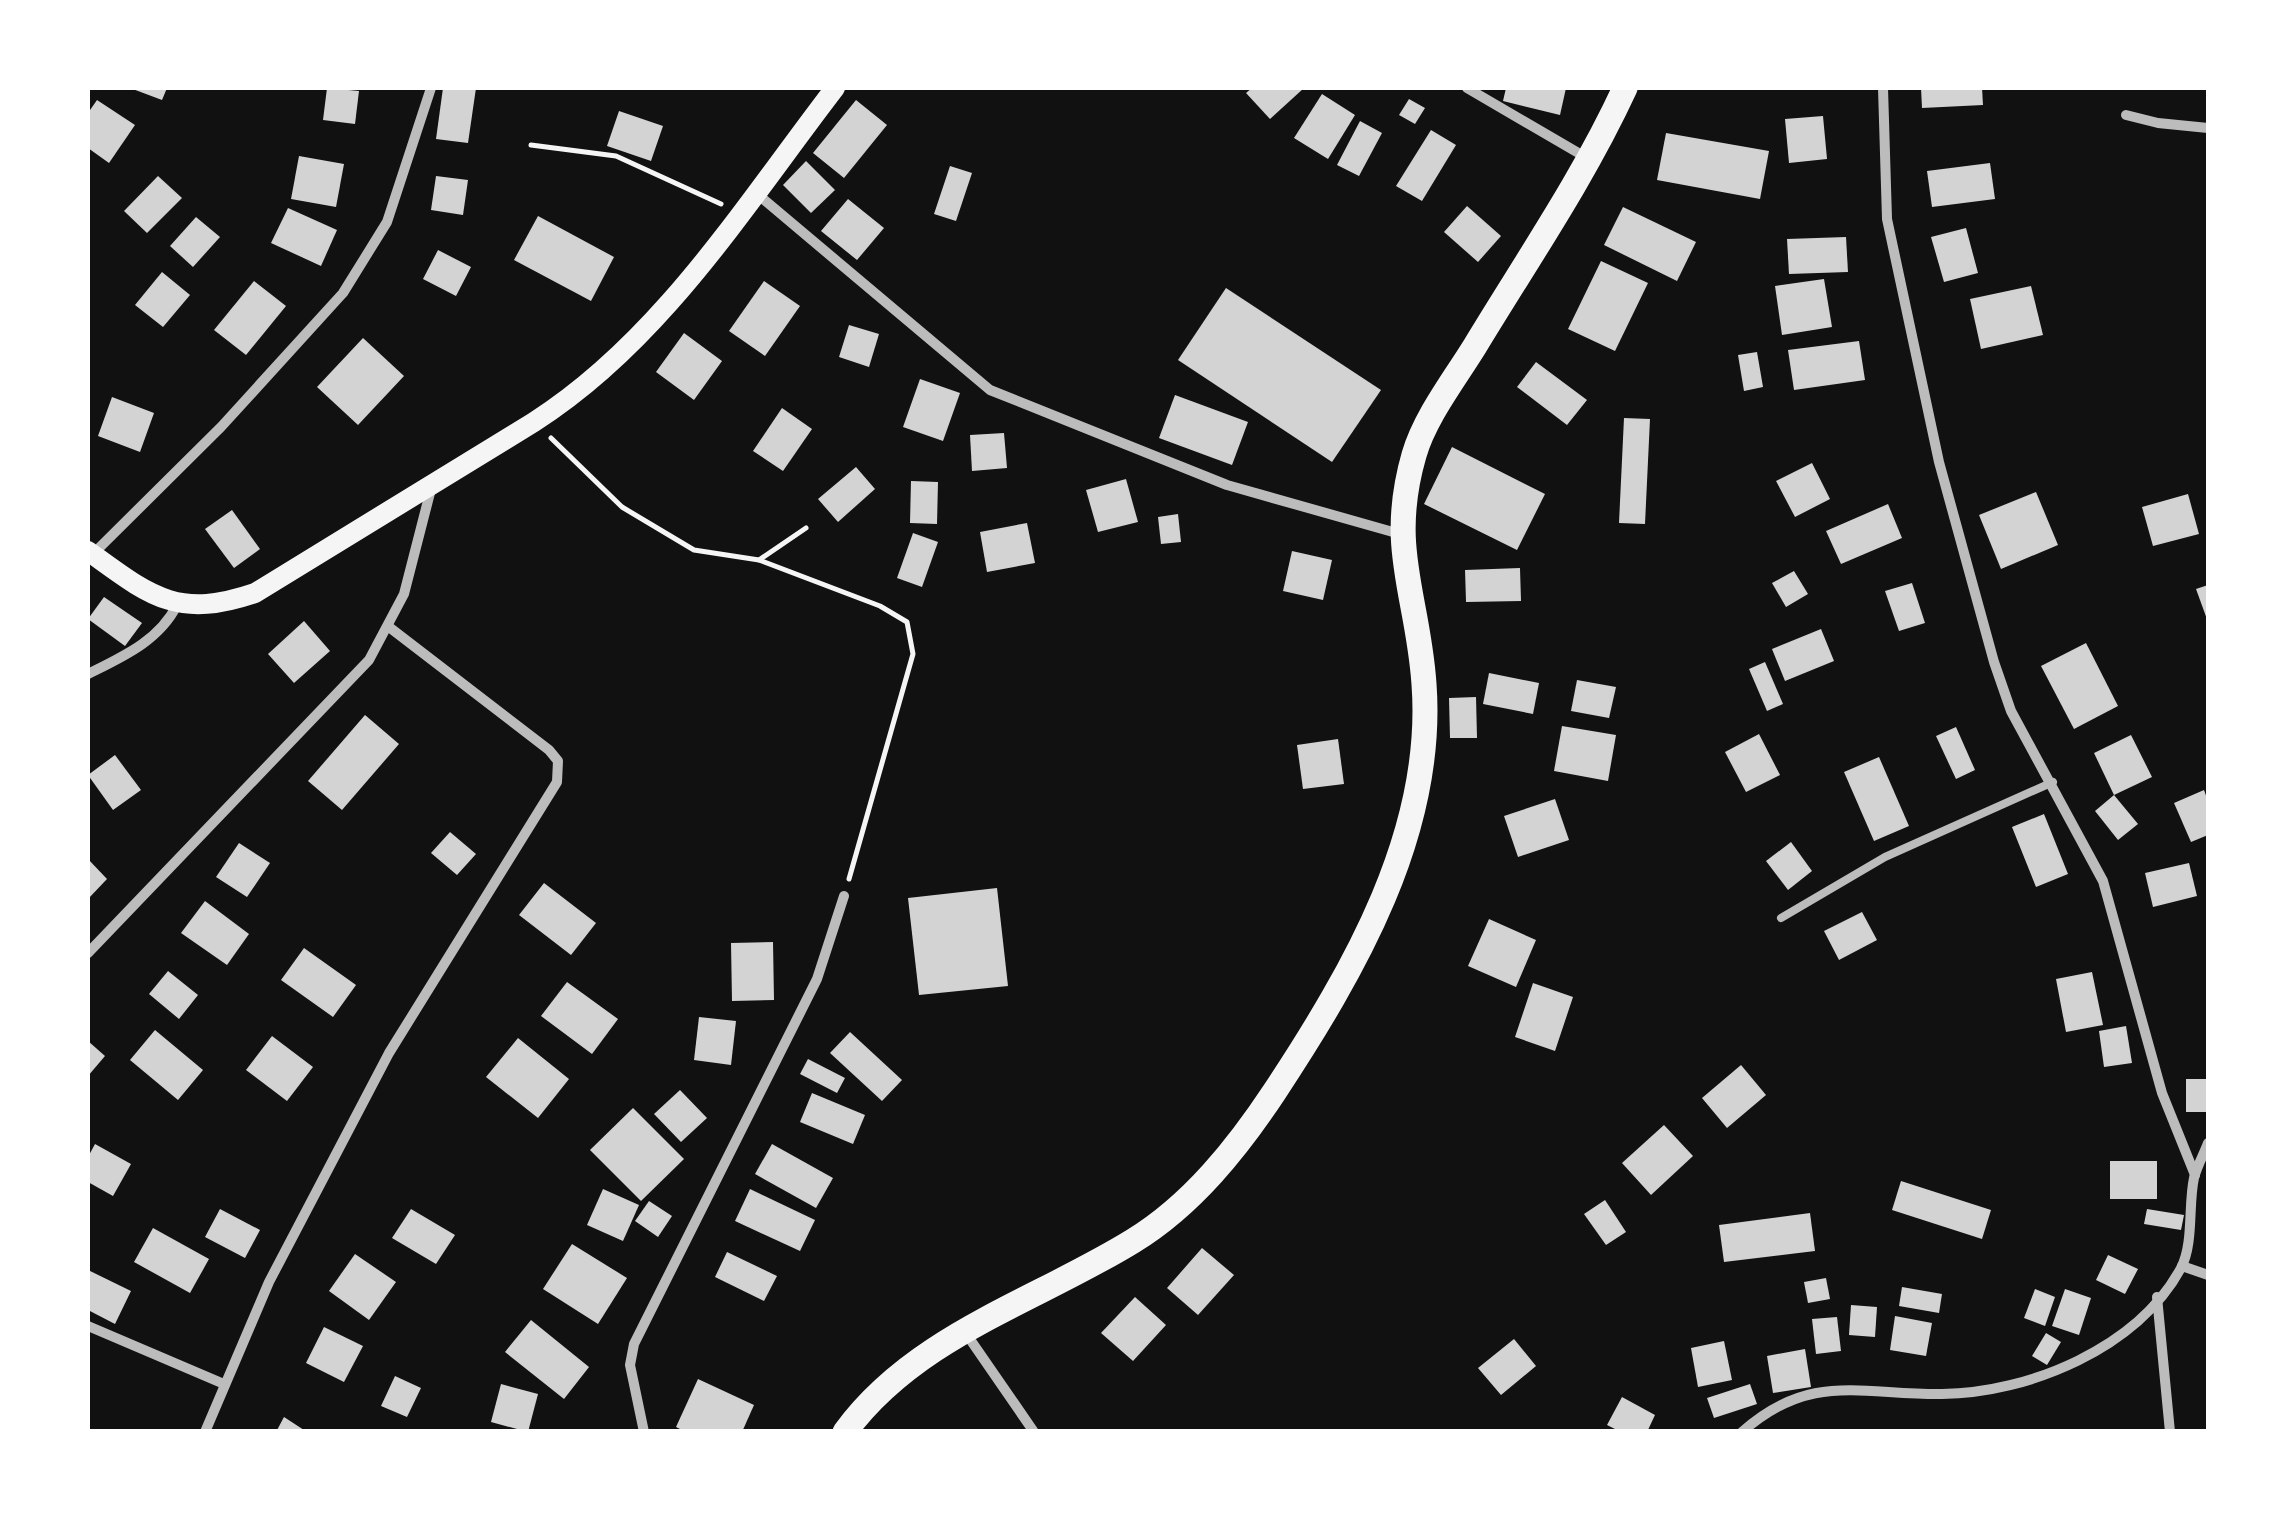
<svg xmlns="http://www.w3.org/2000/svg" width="2296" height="1519" viewBox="0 0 2296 1519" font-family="'Nunito Sans',sans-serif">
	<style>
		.building { fill: #d3d3d3 }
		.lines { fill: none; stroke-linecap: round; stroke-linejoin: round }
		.path { stroke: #f5f5f5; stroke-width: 5 }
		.service { stroke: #bcbcbc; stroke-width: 8 }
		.minor { stroke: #bcbcbc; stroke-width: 10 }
		.secondary { stroke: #f5f5f5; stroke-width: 20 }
		.trunk { stroke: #f5f5f5; stroke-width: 25 }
	</style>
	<rect width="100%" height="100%" fill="#111"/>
	<!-- building -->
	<g class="building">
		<polygon points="130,88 167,88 162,100"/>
		<polygon points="327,88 359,91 355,124 323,120"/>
		<polygon points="443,88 476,88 468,143 436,139"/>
		<polygon points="1252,88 1304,88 1270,119 1246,93"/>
		<polygon points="1506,88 1566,88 1560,115 1503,101"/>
		<polygon points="1921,88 1982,88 1983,105 1922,108"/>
		<polygon points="1322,94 1355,115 1328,159 1294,138"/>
		<polygon points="1409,99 1425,108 1415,124 1399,115"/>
		<polygon points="97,100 135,125 109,163 88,148 88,113"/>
		<polygon points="856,100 887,125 844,178 813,153"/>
		<polygon points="619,111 663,126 651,161 607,146"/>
		<polygon points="1823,116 1827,159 1789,163 1785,119"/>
		<polygon points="1360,121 1382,133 1359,176 1337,165"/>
		<polygon points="1431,130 1456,145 1422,201 1396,186"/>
		<polygon points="1666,133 1769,151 1760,199 1657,180"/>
		<polygon points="299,156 344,164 336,207 291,199"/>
		<polygon points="806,161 835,190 811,213 783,185"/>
		<polygon points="1990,163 1995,199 1932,207 1927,171"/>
		<polygon points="950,166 972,173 956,221 934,214"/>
		<polygon points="158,176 182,198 147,233 124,211"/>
		<polygon points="436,176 468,180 463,215 431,210"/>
		<polygon points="848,199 884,228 857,260 821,231"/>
		<polygon points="1467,206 1501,236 1478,262 1444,232"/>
		<polygon points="1623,207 1696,242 1677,281 1604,245"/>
		<polygon points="288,208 337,230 321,266 271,243"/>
		<polygon points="538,216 614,257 591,301 514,260"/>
		<polygon points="196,217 220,237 193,267 170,246"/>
		<polygon points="1966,228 1978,273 1944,282 1931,237"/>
		<polygon points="1846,237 1848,272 1789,274 1787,239"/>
		<polygon points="438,250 471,267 456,296 423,279"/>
		<polygon points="1601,261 1648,283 1615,351 1568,329"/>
		<polygon points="162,272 190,295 163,327 135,305"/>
		<polygon points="1824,279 1832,327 1782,335 1775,286"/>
		<polygon points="254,281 286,306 246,355 214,330"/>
		<polygon points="764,281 800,306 765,356 729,331"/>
		<polygon points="2031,286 2043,335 1981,349 1970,299"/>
		<polygon points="1226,288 1381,390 1332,462 1178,360"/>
		<polygon points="849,325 879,334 869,367 839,357"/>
		<polygon points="684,333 722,361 694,400 656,372"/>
		<polygon points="363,338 404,376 358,425 317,387"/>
		<polygon points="1859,341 1865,380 1794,390 1788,350"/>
		<polygon points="1757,352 1763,387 1744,391 1738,355"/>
		<polygon points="1536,362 1587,400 1567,425 1517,387"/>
		<polygon points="920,379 960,393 943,441 903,427"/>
		<polygon points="1175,395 1248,422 1232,465 1159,438"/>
		<polygon points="112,397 154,413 140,452 98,436"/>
		<polygon points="782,408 812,429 783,471 753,451"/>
		<polygon points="1624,418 1650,419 1645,524 1619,523"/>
		<polygon points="1004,433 1007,468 972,471 970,435"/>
		<polygon points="1452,447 1545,494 1517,550 1424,504"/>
		<polygon points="1812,463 1830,499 1795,517 1776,481"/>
		<polygon points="856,467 875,489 838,522 818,499"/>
		<polygon points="1126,479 1138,522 1098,532 1086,490"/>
		<polygon points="911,481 938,482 937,524 910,523"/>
		<polygon points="2036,492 2058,545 2001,569 1979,515"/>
		<polygon points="2188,494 2199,534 2153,546 2142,507"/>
		<polygon points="1888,504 1902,538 1841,564 1826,531"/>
		<polygon points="232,510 260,549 234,568 205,529"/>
		<polygon points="1178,514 1181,542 1161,544 1158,517"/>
		<polygon points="1027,523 1035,563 987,572 980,532"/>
		<polygon points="913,533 938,542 922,587 897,578"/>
		<polygon points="1292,551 1332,560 1323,600 1283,591"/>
		<polygon points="1520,568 1521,601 1466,602 1465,570"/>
		<polygon points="1794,571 1808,594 1786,607 1772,583"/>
		<polygon points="1912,583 1925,623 1899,631 1885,591"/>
		<polygon points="2208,585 2208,622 2196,589"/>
		<polygon points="104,597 142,623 125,646 88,619"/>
		<polygon points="304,621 330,651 294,683 268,654"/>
		<polygon points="1821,629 1834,661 1785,681 1772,649"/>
		<polygon points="2086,643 2118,706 2074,729 2041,666"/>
		<polygon points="1765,662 1783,704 1767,711 1749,669"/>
		<polygon points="1489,673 1539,683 1533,714 1483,704"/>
		<polygon points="1577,680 1616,687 1609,718 1571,711"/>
		<polygon points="1476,697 1477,738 1450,738 1449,698"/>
		<polygon points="365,715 399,744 342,810 308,781"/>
		<polygon points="1562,726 1616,735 1608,781 1554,771"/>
		<polygon points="1956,727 1975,770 1956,779 1936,736"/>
		<polygon points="1759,734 1780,775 1746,792 1725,752"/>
		<polygon points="2131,735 2152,777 2114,795 2094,753"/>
		<polygon points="1338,739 1344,784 1303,789 1297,745"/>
		<polygon points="115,755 141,790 113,810 88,775"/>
		<polygon points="1879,757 1909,826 1874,841 1844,772"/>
		<polygon points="2204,790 2208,801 2208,835 2191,842 2174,803"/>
		<polygon points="2114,795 2138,824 2118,840 2095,811"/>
		<polygon points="1555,799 1569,840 1518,857 1504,816"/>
		<polygon points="2044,814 2068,874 2036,887 2012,827"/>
		<polygon points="450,832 476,854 457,875 431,853"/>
		<polygon points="1791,842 1812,871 1788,890 1766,861"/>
		<polygon points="239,843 270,863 247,897 216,877"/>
		<polygon points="88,859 107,879 88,899"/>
		<polygon points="2189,863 2197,896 2153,907 2145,873"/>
		<polygon points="544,883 596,923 571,955 519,915"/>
		<polygon points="997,888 1008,986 919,995 908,898"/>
		<polygon points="205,901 249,934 227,965 181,933"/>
		<polygon points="1862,912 1877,940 1839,960 1824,931"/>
		<polygon points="1489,919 1536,940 1516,987 1468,966"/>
		<polygon points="773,942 774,1000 732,1001 731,943"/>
		<polygon points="304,948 356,985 333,1017 281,980"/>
		<polygon points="168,971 198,995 179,1019 149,994"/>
		<polygon points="2092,972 2103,1025 2066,1032 2056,979"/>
		<polygon points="567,982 618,1019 592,1054 541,1016"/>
		<polygon points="1533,983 1573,997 1555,1051 1515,1037"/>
		<polygon points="699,1017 736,1021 731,1065 694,1060"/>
		<polygon points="2126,1026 2132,1063 2104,1067 2099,1031"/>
		<polygon points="155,1030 203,1070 178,1100 130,1060"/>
		<polygon points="850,1032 902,1080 882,1101 830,1053"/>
		<polygon points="272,1036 313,1067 287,1101 246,1070"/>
		<polygon points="518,1038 569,1079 538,1118 486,1077"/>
		<polygon points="88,1041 105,1056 88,1076"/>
		<polygon points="808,1059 845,1078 837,1093 800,1074"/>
		<polygon points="1741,1065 1766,1095 1727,1128 1702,1098"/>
		<rect x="2186" y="1079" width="21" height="33"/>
		<polygon points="680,1090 707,1118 681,1142 654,1114"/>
		<polygon points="812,1093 865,1115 853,1144 800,1122"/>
		<polygon points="633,1108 684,1159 641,1201 590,1150"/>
		<polygon points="1664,1125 1693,1156 1651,1195 1622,1163"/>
		<polygon points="95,1144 131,1164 113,1196 88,1182 88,1157"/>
		<polygon points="772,1144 833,1178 816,1208 755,1174"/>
		<rect x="2110" y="1161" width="47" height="38"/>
		<polygon points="1901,1181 1991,1210 1982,1239 1892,1210"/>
		<polygon points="603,1189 639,1205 623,1241 587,1225"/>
		<polygon points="750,1189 815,1220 800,1251 735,1221"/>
		<polygon points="1605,1200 1626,1232 1606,1245 1584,1214"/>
		<polygon points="649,1201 672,1216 658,1237 635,1221"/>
		<polygon points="220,1209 260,1230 245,1258 205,1237"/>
		<polygon points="411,1209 455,1235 436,1264 392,1238"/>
		<polygon points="2147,1209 2184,1215 2181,1230 2144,1224"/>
		<polygon points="1810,1213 1815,1251 1724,1262 1719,1225"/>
		<polygon points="153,1228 209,1259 190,1293 134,1262"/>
		<polygon points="572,1244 627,1278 598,1324 543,1289"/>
		<polygon points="1202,1248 1234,1275 1198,1315 1167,1288"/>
		<polygon points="727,1252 777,1276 764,1301 715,1277"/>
		<polygon points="355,1254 396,1282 369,1320 329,1291"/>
		<polygon points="2108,1255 2138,1269 2125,1294 2096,1280"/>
		<polygon points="88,1270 131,1291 115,1324 88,1310"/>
		<polygon points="1826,1278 1830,1299 1808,1303 1804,1282"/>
		<polygon points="1902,1287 1942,1294 1939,1313 1899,1306"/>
		<polygon points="2035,1289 2055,1297 2045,1326 2024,1318"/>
		<polygon points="2065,1289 2091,1298 2079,1335 2052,1326"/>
		<polygon points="1135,1297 1166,1325 1133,1361 1101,1333"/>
		<polygon points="1851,1305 1877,1307 1875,1337 1849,1335"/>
		<polygon points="1895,1316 1932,1323 1926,1356 1890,1350"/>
		<polygon points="1837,1317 1841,1351 1816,1354 1812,1319"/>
		<polygon points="531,1320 589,1367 564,1399 505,1352"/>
		<polygon points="324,1327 363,1346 344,1382 306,1363"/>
		<polygon points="2046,1333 2061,1342 2047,1365 2032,1356"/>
		<polygon points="1514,1339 1536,1366 1501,1395 1478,1368"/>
		<polygon points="1724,1341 1732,1380 1698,1387 1691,1348"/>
		<polygon points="1805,1349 1811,1387 1773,1393 1767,1356"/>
		<polygon points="395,1376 421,1388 407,1417 381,1406"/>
		<polygon points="698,1379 754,1405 742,1432 686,1432 676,1427"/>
		<polygon points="501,1384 538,1394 528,1432 491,1422"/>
		<polygon points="1750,1384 1757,1404 1714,1418 1707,1398"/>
		<polygon points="1622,1397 1655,1415 1647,1432 1621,1432 1607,1425"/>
		<polygon points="284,1417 307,1432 276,1432"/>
	</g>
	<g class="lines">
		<!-- path -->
		<g class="path">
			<polyline points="531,145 616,156 721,204"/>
			<polyline points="551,438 622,507 694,550 759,560 806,528"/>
			<polyline points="759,560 880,606 907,622 913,654 849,879"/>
		</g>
		<!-- service -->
		<polyline class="service" points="1781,918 1885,857 2053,782"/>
		<!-- minor -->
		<g class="minor">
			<polyline points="1467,88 1587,158"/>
			<polyline points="1883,88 1887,219 1939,462 1994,662 2011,711 2103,881 2162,1093 2195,1175"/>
			<polyline points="2126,115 2158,123 2208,128"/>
			<polyline points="756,193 990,390 1227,485 1400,534"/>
			<polyline points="93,554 221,427 343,293 387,222 431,88"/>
			<path d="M88,674C122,657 159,641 177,605"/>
			<polyline points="88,953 369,660 404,594 431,489"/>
			<polyline points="2182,1266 2208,1275"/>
			<polyline points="2157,1297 2170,1432"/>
			<polyline points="88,1326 224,1384"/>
			<polyline points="965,1332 1034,1432"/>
			<polyline points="205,1432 269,1282 389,1053 557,782 558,761 549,750 389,627"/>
			<polyline points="644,1432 630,1365 634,1344 817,979 844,896"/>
			<path d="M1742,1432C1811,1371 1861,1395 1942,1394C2029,1393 2138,1348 2181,1268C2194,1243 2188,1205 2194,1178C2197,1166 2204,1154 2208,1143"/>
		</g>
		<!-- secondary -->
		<path class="secondary" d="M88,551C149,595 176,620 255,593L534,422C661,341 745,205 835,88"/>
		<!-- trunk -->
		<path class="trunk" d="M845,1432C915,1336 1036,1301 1133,1241C1192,1205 1238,1147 1275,1091C1354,971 1435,832 1424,684C1418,595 1387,549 1414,455C1425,417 1454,380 1475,346C1527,260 1583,179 1625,88"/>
	</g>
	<!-- border -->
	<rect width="2296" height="1519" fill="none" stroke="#ffffff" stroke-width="180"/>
</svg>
